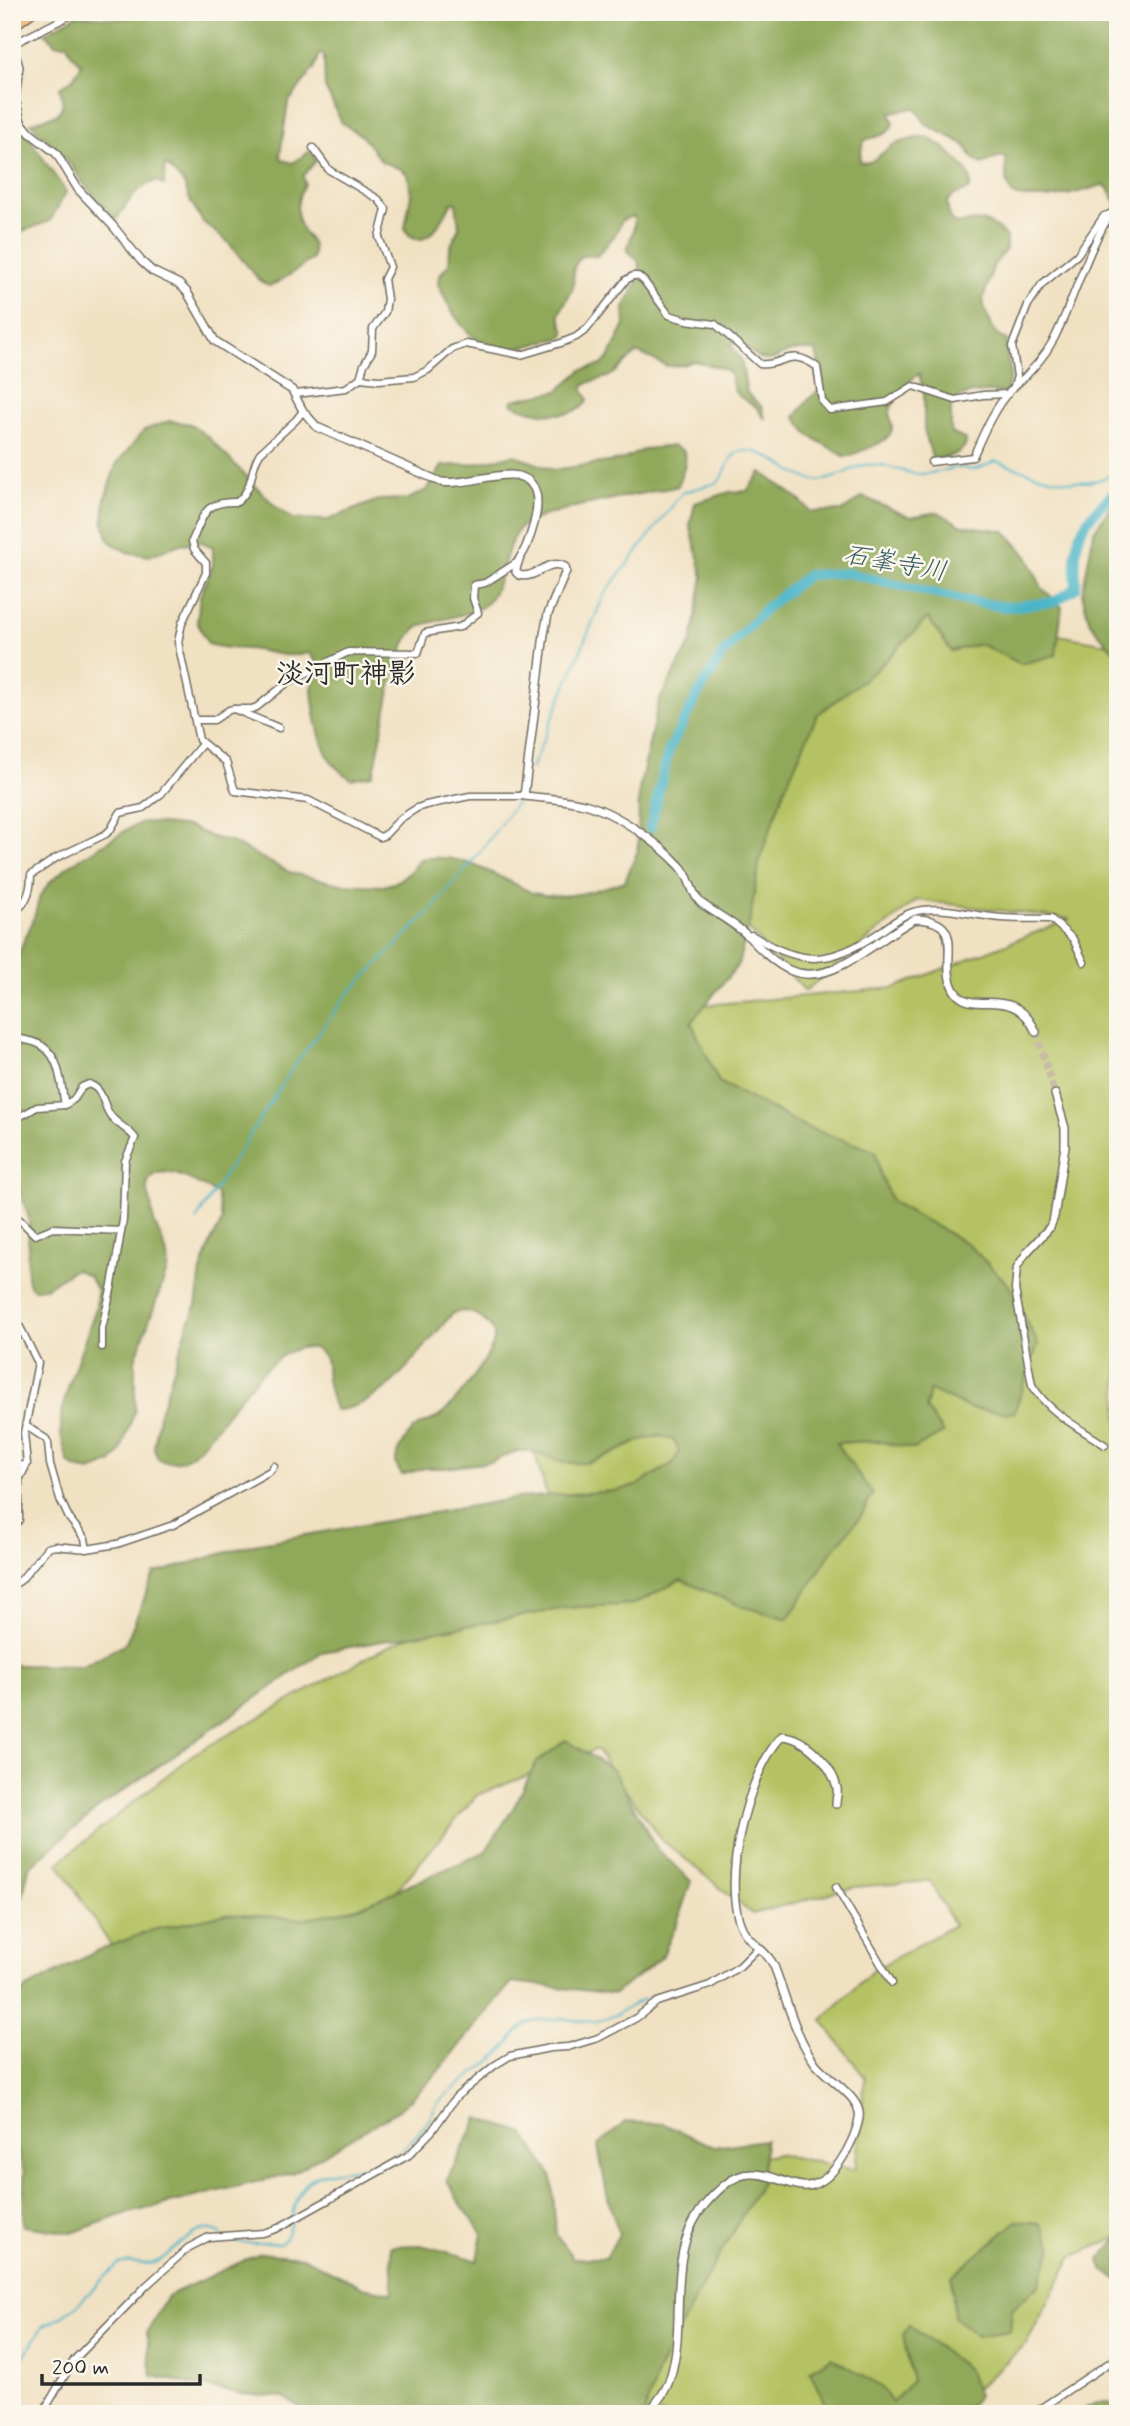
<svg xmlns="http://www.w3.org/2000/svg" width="1130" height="2426" viewBox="0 0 1130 2426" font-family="Mynerve,'Klee One',sans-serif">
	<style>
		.green { fill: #b5c264; stroke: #707648; stroke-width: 2 }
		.forest { fill: #90a85a; stroke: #5e6a42; stroke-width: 2 }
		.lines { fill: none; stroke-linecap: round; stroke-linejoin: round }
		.stream { stroke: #4bb5c8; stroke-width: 2 }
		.river { stroke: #4bb5c8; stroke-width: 10 }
		.tertiary-tunnel { stroke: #c9bda5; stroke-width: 7; stroke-dasharray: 7 3.5; stroke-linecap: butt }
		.minor-casing { stroke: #706b60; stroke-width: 9 }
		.tertiary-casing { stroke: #706b60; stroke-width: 10 }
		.motorway-casing { stroke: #706b60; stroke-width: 13 }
		.minor { stroke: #fff; stroke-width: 6 }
		.tertiary { stroke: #fff; stroke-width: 7 }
		.motorway { stroke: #f6be87; stroke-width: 10 }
		.labels { text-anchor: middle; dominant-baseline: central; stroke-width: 5; stroke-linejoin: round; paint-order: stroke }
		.water-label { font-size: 26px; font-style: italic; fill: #365b62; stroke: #fbf7ec }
		.quarter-label { font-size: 28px; font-weight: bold; fill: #2b2b2b; stroke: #fbf7ec }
	</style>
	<rect width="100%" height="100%" fill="#fbf7ec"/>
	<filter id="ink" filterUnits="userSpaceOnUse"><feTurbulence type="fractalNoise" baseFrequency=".0143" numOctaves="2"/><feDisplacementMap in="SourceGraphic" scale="14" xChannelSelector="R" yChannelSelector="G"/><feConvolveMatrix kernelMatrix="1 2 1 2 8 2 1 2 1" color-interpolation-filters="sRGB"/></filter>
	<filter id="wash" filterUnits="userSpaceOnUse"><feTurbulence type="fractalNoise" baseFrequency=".00686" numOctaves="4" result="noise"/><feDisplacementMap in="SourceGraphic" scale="28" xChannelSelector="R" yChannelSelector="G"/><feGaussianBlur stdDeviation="1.57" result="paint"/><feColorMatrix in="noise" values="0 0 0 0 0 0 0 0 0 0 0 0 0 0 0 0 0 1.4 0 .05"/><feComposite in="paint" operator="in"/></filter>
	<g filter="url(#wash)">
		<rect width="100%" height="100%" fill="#f1e1c3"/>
		<!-- green -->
		<polygon class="green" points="930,611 1118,646 1118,2237 1072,2257 1026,2344 948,2414 606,2414 671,2179 777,2154 855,2170 865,2078 822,2020 872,1971 954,1925 930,1881 854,1887 752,1914 661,1839 596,1749 477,1795 369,1923 133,1980 58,1863 192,1755 375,1653 566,1557 522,1413 683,1007 894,988 1070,919 917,900 805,991 726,904 816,690"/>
		<!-- forest -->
		<g class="forest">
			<path d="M134,12H1070L1087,24L1104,22L1118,12V206L1107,187L1103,185C1073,194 1044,203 1013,195L1006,181V157H998L982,164L973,158L964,144L927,125L915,108L892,112L890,115L894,122C889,137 878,135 865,140C861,147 860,154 860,162C877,166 883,147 898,143C906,141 919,136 925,137C938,140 961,162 968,173C972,178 971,183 970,189L952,196L947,202L949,217L955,224C980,220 987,217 1006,237V249L994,265L983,299L985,311L992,326L999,337L1007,340V357L1011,373L1006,393C988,391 964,390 951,403V433L966,440V444C961,454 943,461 932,457L924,430V393L919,374C911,377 891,403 890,412C889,420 895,427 890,434C882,446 859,451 846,457L810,436L795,417L810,398L820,390L822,378L816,351C809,349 795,350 788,352C781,355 774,361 766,360C755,358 747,347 737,342L730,344L741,360L747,393L762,407L765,419L756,407L739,396L734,390L730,375L725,369L694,361L683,365L667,366L639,353L635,354C628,360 621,368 613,374C602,381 591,378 582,388L588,399C578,422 529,414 511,403L512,400L558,391L582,370L602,365L610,356L625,325L624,308L638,281L640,268L638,260L627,250C630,239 637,226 633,216L622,220L615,235L597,256H581L574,267L573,288L559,314L565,333L563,337C556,340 549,340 542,342C484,362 461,334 438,284L439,276L449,264L450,248L459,227L456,203L452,202C443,217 437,234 419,240L409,235L405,228L411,194L408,175L401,169L382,162L362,136L342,123L325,87L324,58L323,54H320L315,67L288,103L280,155L282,160L293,163L310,151L316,161L303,176L305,184C298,194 295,210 299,223C304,239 318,239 312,259C297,269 286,280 269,286L259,280L228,242L203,222L190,200L184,184L168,166L165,165L164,185L157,181C137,185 127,204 116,220L83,183L69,162L31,123L58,114L63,104L60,88L73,78L82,64L73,56L67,44H55L45,33L77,15L123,19L135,16Z"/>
			<polygon points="12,114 14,120 27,135 66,192 50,221 12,235"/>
			<path d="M169,421L191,424L208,437L275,506L293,519L328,520L378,500L408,499L427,490L442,466L473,464L514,455L553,470L622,460L645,449L673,446L684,451L685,464L678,486C645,495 540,507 519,529C503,548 503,592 483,606C468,617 430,619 417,628C390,648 383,742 373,775L351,779C345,774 338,770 333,764C317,742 307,687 315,660L309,653C280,659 273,651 247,649C231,648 224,649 208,644L197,622L200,596L213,565V547L202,542L180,544L149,556L127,552L109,541L103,522L105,498L116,465L144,430Z"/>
			<path d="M761,472L797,498L811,512L842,511L863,497L909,517L938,512L961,525L1005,531L1027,556L1042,588L1062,607L1056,655L1021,664L980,644L951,651L928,618L877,669L817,715L785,788L760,858L750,920L738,965L691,1022L719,1082L806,1127L875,1151L881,1176L892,1202L968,1244L1009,1285L1038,1344L1014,1413L971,1409L930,1390L926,1408L943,1433L914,1449L877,1441L836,1443L873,1494L861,1516L832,1551L788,1619L741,1606L681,1580L634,1604L566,1608L322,1652L97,1809L29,1867L12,1947V1665L83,1666L126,1643L154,1574L254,1544L518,1498L613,1491L636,1486L673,1463L679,1452L674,1440L661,1436L641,1440L612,1454L587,1463H564L531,1451H517L490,1462L445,1468H424L402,1475L395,1463C398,1450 404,1440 413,1430C420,1422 433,1422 441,1415C455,1403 495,1353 494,1336C494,1327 488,1324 482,1319C474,1312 463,1309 453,1313C422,1347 385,1408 335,1410C332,1399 328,1389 327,1378C325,1371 328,1364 324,1357C321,1352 318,1349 312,1348C269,1340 222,1428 194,1453C183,1462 172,1464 159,1460L154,1448L159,1415L189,1322L196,1307L201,1271L211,1242L222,1221L217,1194C204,1186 151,1154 147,1187C147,1192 150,1199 151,1203C152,1210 152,1218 155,1225C162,1242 170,1252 167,1271L135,1360V1410L120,1453L111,1463L90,1471L76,1468L68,1462L61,1435V1413L71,1378L96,1308L97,1291L89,1276L75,1269L45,1288L34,1289L29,1285L27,1277L29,1218L19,1190L17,1165L12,1146V967L33,921L40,896L51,881L70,865L128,829L144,822L190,827L212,837L231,842L291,873L341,884L383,886L394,883L409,873L420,859C459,853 480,868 513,883C520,886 527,891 533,893C565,901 595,891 625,881L638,850L639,790L658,703L692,640L703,577L690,525L695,503L730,492L747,491Z"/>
			<polygon points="1118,496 1118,656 1090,623 1082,594 1094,531"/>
			<polygon points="566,1740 613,1770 657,1849 691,1881 677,1923 662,1957 615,1994 512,1982 430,2081 399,2110 292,2173 121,2215 72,2233 23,2226 24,2172 12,2135 12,2003 27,1988 99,1950 152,1930 226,1914 304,1919 357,1908 485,1852 514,1807 536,1763"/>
			<polygon points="478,2118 524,2133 552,2177 556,2235 573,2258 606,2258 619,2234 607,2194 598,2146 625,2122 664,2124 714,2147 765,2140 761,2183 705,2280 658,2371 644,2414 311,2414 284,2397 239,2394 152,2376 147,2333 167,2296 260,2253 302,2257 363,2287 393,2293 391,2246 421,2245 477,2260 482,2233 458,2200 447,2180"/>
			<polygon points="1017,2221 1040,2223 1053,2246 1038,2286 1012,2309 1010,2331 976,2336 954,2316 952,2276"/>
			<polygon points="1118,2237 1118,2280 1103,2270 1100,2260"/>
			<polygon points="909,2325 968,2370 978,2395 963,2414 829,2414 810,2371 831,2357 881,2387 892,2403 912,2381 903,2334"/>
			<polygon points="1100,2402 1118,2403 1118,2414 1085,2414 1086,2407"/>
		</g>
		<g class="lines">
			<!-- stream -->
			<g class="stream">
				<path d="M531,769L604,595L682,493C689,490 715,484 718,482C728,473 727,452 744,451C769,449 789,475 813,480C832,483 847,469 865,465C883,462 900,472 917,474C930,475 943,470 955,468C962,466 968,471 976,469C982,468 989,464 996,461C1027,472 1091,497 1118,469"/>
				<polyline points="196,1220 292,1069 347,995 433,908 480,852 518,800"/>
				<path d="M292,2217C302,2149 354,2184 394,2156C406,2147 419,2133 428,2121C432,2116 433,2109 438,2103C456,2084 480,2071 500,2053C510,2043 517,2029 529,2022C534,2019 539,2020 545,2020C552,2020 559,2018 566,2019C576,2020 587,2023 597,2021C616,2018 627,2006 644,1999"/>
				<polyline points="227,2238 241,2243 281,2243 285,2239 291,2223"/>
				<path d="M12,2376L42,2327L63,2316L76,2306L118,2264C130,2260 143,2267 156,2262C176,2254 196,2217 222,2234"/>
			</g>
			<!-- river -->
			<path class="river" d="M650,828L669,750L696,698L722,655L767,607L808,575L848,573L962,600L1007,607L1054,602L1076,588C1073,532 1079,527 1118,488"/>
		</g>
	</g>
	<g filter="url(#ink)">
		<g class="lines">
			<!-- tertiary-tunnel -->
			<polyline class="tertiary-tunnel" points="1036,1032 1055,1094"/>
			<!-- minor casing -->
			<g class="minor-casing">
				<g id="minor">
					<polyline points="13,44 77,12"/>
					<path d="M360,378L379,380L414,377L428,370L452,349L466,344L521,355L561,343L576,337L587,329L626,280L633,276H638L644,281L669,315L686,320L715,324L760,364C782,367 789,346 817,367L822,401L830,410L887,402L913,386L955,400L983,395L1008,394"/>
					<polyline points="1014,386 1017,376 1012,346 1028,305 1042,284 1077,255 1104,216 1118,212"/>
					<polyline points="296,394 346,388 360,378 364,365 372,351 373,329 385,312 387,299 384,279 390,267 379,237 386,209 378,199 329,170 313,148"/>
					<path d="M303,411L296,420L260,453C249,470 255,487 237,502C204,501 204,514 192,541L194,549L206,563V573L182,623L178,642L199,740L226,762L235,791L308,800L380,837L385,835L400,819L417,808L426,805L470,796H524"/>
					<path d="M931,462L973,457C982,436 996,403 1013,388C1029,374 1044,358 1054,339C1075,298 1086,251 1112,212"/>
					<polyline points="234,709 252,709 257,707 287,683 348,652 418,653 425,633 460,627 478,613 473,598 474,585 485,583 516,563"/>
					<polyline points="196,720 214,720 229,710 234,709 279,728"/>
					<path d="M12,913C27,905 31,891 31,875L56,858L106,834L111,829L120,813L143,808L161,794L202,744"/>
					<path d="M748,936L752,935C802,967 831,965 880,932C894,922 905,912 923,910C946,907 968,914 992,917C1011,920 1032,918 1051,919L1073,939L1084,962"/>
					<polyline points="12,949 16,960 12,970"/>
					<path d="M12,1037C19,1039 27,1040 34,1042C61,1051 60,1082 65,1105"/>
					<path d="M12,1121L37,1107L65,1105L74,1099L82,1087L89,1084C104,1090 102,1103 110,1115C117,1125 129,1129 135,1138L125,1161L123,1220L112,1285L102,1328V1347"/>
					<polyline points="12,1217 20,1220 35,1235 53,1228 121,1231"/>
					<path d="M1027,1252L1017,1267L1015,1289L1032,1385C1049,1413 1078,1427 1105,1445"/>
					<polyline points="12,1322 20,1327 38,1363 24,1433 27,1464 19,1480 19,1520 12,1528"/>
					<polyline points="26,1426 46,1439 48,1443 50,1464 60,1499 69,1518 85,1539 87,1549"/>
					<polyline points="12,1466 26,1465"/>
					<polyline points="12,1586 21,1580 47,1548 55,1546 87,1549 117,1544 173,1525 270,1471 274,1466"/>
					<polyline points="836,1887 892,1983"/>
					<polyline points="42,2414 74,2360 146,2286 188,2248 209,2237 263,2233 276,2229 409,2155 432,2131 456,2097 495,2065 510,2056 550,2048 568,2047 598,2038 636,2018 657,2002 710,1985 740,1966 759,1947"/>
					<polyline points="1032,2414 1118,2357"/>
				</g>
			</g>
			<!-- tertiary casing -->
			<g class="tertiary-casing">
				<g id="tertiary">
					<path d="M12,44L19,67L15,99L21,122L30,133L56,153L78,189L113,226L141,261L152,271L179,284L187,292L215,341L292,390L303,411L317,427L441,482C466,485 488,474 512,475C551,478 535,525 526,547C522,556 516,561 516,572L519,575C537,580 548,557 565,567L566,571L548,614L544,634L524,796C544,798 565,799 584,804C615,812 658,842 680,866C691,877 690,893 701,903C716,914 736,924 749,937C778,967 800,987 842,965C868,952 890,932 915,919C973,920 934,967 957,994C976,1015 1015,984 1036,1032"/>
					<polyline points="1027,1252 1050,1227 1054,1217 1065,1146 1065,1128 1055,1094"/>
					<path d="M647,2414C656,2403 666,2392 670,2378C689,2319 662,2252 708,2201C719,2189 734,2174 751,2174C770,2173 785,2184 802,2186C831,2189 855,2142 859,2118C863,2098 827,2079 815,2063C794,2034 787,1999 774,1966C767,1950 751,1945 743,1930C719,1885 748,1771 782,1736C805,1737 832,1765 837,1788C838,1793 836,1799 836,1804"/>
				</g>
			</g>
			<!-- motorway casing -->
			<g class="motorway-casing">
				<g id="motorway">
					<polyline points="12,13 14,12"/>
					<polyline points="12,26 31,12"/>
				</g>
			</g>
			<!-- minor -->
			<use href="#minor" class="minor"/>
			<!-- tertiary -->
			<use href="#tertiary" class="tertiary"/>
			<!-- motorway -->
			<use href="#motorway" class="motorway"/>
		</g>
	</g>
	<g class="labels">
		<!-- water labels -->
		<g class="water-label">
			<text transform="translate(895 564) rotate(10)">石峯寺川</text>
		</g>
		<!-- quarter labels -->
		<g class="quarter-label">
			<text x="346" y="674">淡河町神影</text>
		</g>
	</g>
	<!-- margin -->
	<rect width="1130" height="2426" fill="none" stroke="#fbf7ec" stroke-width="42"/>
	<!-- scale -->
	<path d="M42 2374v10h158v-10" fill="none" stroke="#2b2b2b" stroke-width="3.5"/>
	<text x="52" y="2374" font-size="21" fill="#2b2b2b" stroke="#fbf7ec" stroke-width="5" paint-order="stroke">200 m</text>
</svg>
